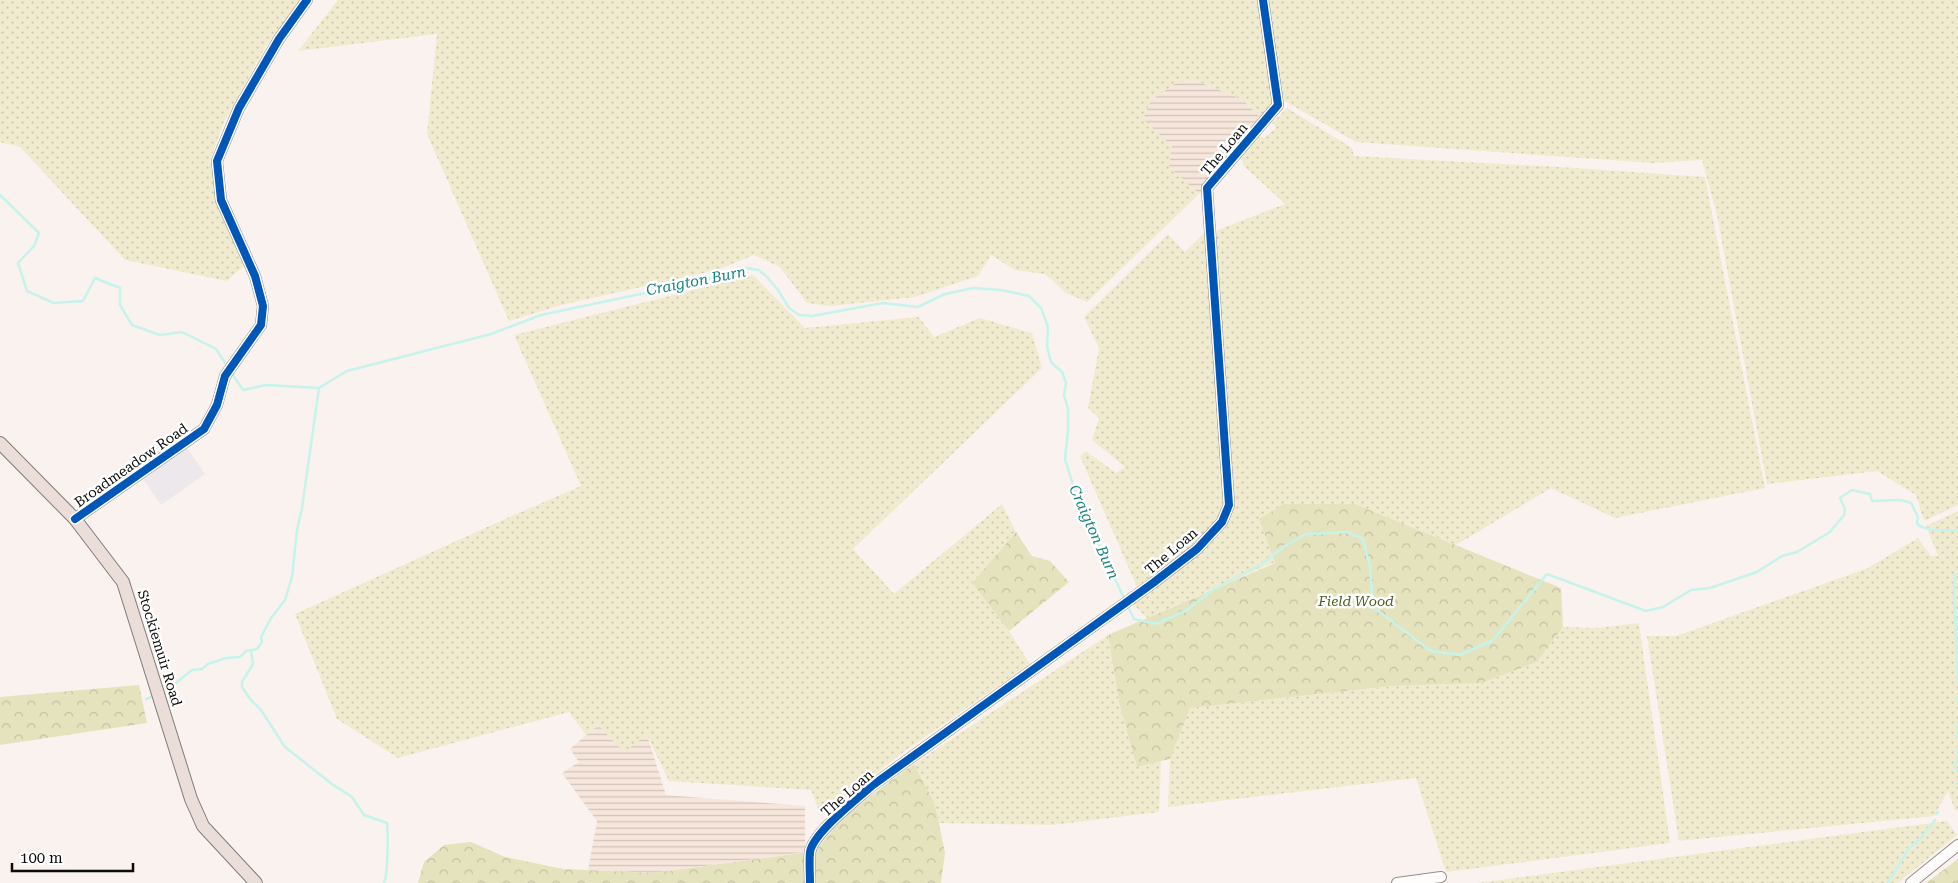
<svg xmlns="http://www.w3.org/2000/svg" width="1958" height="883" viewBox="0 0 1958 883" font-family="'Roboto Serif',serif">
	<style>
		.industrial { fill: #ede8ec }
		.farmland { fill: url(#farmland-rules) }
		.grass { fill: url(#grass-dots) }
		.forest { fill: url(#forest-crowns) }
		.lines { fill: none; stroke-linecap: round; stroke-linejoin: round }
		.stream { stroke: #c6f3ec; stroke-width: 2.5 }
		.minor-casing { stroke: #938f8d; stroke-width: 12 }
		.major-casing { stroke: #807c7a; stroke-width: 14 }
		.minor { stroke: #fefdfc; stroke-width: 10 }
		.major { stroke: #ebddd8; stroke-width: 12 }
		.cycleway-casing { stroke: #fff; stroke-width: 11 }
		.cycleway { stroke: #0057b8; stroke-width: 8 }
		.labels { text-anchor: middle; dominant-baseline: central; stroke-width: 5; stroke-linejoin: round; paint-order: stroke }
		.street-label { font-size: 14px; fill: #0b0b0b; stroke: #fff }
		.park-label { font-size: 14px; font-style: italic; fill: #4d601e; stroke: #fff }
		.water-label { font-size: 15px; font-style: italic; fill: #18847d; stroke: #fff }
	</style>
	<defs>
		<pattern id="farmland-rules" width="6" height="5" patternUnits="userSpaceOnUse" patternTransform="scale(1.25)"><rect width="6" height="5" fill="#f6e6db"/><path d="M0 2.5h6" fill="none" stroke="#d2c4bb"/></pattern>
		<pattern id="grass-dots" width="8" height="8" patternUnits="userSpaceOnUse" patternTransform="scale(1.25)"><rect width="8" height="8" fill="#f0ebcf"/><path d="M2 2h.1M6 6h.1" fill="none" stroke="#ccc8b0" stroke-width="1.8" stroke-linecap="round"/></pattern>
		<pattern id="forest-crowns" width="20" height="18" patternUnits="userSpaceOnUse" patternTransform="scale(1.25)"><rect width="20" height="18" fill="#e5e3bd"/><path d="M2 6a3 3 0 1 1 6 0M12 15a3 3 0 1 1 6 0" fill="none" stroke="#c3c1a1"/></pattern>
	</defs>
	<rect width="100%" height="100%" fill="#faf2ee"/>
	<!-- industrial -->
	<polygon class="industrial" points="187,448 205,474 161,505 143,479"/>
	<!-- farmland -->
	<g class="farmland">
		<polygon points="1194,80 1242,99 1262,119 1199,194 1169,167 1143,119 1151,100 1176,83"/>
		<polygon points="598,725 647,735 666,795 805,806 805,852 654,873 588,870 597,821 562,773 579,762 570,749"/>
	</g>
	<!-- grass -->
	<g class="grass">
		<polygon points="0,0 302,0 266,46 224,122 210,160 218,199 244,266 227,281 125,260 20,147 0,142"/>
		<polygon points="338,0 1258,0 1274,104 1262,119 1242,99 1194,80 1176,83 1151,100 1143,119 1172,146 1169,167 1199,194 1087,302 1066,293 1045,274 1015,270 991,255 978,276 915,297 830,306 807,303 780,267 754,255 717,270 561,305 509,321 427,134 437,34 298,51"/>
		<polygon points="1267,0 1958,0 1958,505 1924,521 1916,495 1877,471 1767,484 1717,215 1702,160 1653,163 1356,142 1283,100 1268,28"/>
		<polygon points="1287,108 1352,148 1354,156 1560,167 1705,177 1765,488 1615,518 1551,488 1456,545 1355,504 1259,519 1275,562 1147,618 1133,604 1219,536 1233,513 1215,231 1285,204 1243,165 1244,163 1239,157 1258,136 1264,138 1276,128 1272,123"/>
		<path d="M1207,230L1224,506C1206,543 1168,564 1137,587L1080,456L1086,451L1116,473L1125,467L1092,440L1099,418L1088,408L1099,348L1084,317L1168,234L1185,252Z"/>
		<polygon points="753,275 805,328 919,317 934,337 980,318 1032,333 1042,368 853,549 894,594 1002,504 1016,532 972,583 1009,631 1030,664 905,751 821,816 811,790 669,781 647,735 624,752 598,725 586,735 569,712 398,758 337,719 295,614 505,519 581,486 514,335"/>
		<polygon points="1958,511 1958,811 1955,810 1948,791 1934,816 1679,841 1647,636 1676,636 1868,568 1918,538 1931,556 1938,556 1926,526"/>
		<polygon points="1639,623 1670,843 1446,872 1416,778 1168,807 1170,759 1189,708 1393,686 1480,683 1537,662 1563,627 1599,628"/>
		<polygon points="1108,635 1119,702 1137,766 1161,761 1159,812 1053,825 939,823 935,804 914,764"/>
		<polygon points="1947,821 1957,835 1898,883 1477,883"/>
	</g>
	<!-- forest -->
	<g class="forest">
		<polygon points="1284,504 1355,504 1561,588 1563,627 1537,662 1481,683 1393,686 1190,708 1170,759 1137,767 1119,702 1108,635 1275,563 1259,519"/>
		<polygon points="1016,532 1032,556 1050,561 1069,582 1009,631 972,583"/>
		<polygon points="139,685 147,723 0,745 0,697"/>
		<path d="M914,764L935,804L945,853L941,883H418L424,862L444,845L471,842L505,857L563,869L654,873L816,851C842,814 878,790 914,764Z"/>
		<polygon points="1958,859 1958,883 1926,883"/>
	</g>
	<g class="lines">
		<!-- stream -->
		<g class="stream">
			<polyline points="0,195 39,233 34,246 18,263 27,291 54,303 83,301 95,278 120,288 120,305 132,325 160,335 182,332 216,349 228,367"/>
			<polyline points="231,372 243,390 266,385 319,388 347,371 491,334 541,315 688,284 746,268 759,270 767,277 778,290 789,308 799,315 812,316 883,303 918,307 945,294 973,288 1001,290 1029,296 1041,308 1048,327 1047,346 1051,362 1062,372 1066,383 1064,395 1068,409 1068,431 1065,459 1078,501 1125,600"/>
			<polyline points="1955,573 1954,593 1958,682"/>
			<path d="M1127,605L1134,619L1156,624L1187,610L1213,590L1260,565L1285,546L1306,534L1347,532L1363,539L1370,567L1373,607L1431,651L1460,655L1493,640L1547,574L1646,611L1663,607L1691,590L1710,588L1757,572L1782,556L1797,552L1830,532L1844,515L1845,509L1840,498L1852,490L1870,494L1872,501L1901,500L1911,503L1918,517L1917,524C1929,533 1944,529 1958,531"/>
			<path d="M251,651L253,664L242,682V687L250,699L261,710L285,747L332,784L352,797L364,815L387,823C388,834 388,875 384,883"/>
			<polyline points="166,691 192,670 202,669 208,664 226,658 240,657 246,651 257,649 262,642 261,637 271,618 285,600 292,577 297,530 302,508 319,388"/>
			<polyline points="1958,697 1958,702"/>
			<polyline points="146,699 154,696"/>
			<polyline points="1958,723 1958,738"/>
			<polyline points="1958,748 1958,761 1955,767 1958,771"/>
			<polyline points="1957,783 1958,782"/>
			<polyline points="1936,814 1938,812"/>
			<polyline points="1888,883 1909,848 1921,838 1935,820"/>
		</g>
		<!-- minor casing -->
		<g class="minor-casing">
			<g id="minor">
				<polyline points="75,519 204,429 217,405 225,376 261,325 263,306 255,276 221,200 217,161 239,108 279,39 307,0"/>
				<path d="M810,883C810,873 809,862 810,852C813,833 858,798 873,785L1153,583L1197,549L1222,522L1229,505L1207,188L1278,105L1263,0"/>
				<polyline points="1397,883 1441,877"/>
				<polyline points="1911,883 1958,845"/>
			</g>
		</g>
		<!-- major casing -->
		<g class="major-casing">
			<polyline id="major" points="0,443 75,519 123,582 191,799 203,826 256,883"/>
		</g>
		<!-- minor -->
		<use href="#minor" class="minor"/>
		<!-- major -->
		<use href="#major" class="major"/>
		<!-- cycleway casing -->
		<g class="cycleway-casing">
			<g id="cycleway">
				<polyline points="75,519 204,429 217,405 225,376 261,325 263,306 255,276 221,200 217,161 239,108 279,39 307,0"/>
				<path d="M810,883C810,873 809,862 810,852C813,833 858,798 873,785L1153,583L1197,549L1222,522L1229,505L1207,188L1278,105L1263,0"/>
			</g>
		</g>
		<!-- cycleway -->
		<use href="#cycleway" class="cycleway"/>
	</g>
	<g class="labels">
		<!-- street labels -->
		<g class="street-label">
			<text transform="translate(1224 149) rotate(-50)">The Loan</text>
			<text transform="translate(131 465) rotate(-35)">Broadmeadow Road</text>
			<text transform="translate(1171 551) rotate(-40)">The Loan</text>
			<text transform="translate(160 648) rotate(73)">Stockiemuir Road</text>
			<text transform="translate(847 793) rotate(-41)">The Loan</text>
		</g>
		<!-- park labels -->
		<g class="park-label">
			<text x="1356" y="601">Field Wood</text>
		</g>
		<!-- water labels -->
		<g class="water-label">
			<text transform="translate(696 281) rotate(-11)">Craigton Burn</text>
			<text transform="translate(1094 532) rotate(66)">Craigton Burn</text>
		</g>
	</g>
	<!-- scale -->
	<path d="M12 863v8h121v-8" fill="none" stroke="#0b0b0b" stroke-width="2.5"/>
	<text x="20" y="863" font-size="15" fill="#0b0b0b" stroke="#ffffff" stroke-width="4" paint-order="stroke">100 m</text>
</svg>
